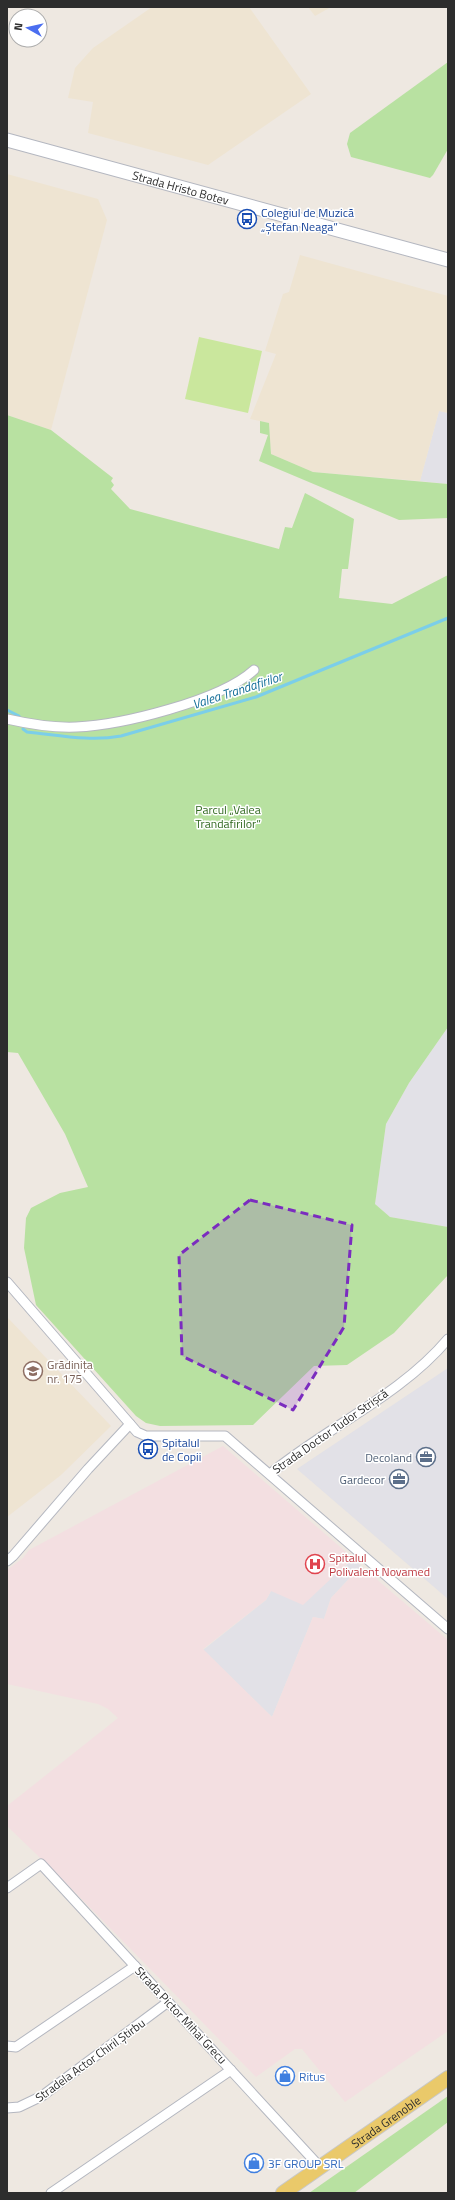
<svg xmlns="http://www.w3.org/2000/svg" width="455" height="2200" viewBox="0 0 455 2200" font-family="'Titillium Web',sans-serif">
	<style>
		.industrial { fill: #e2e1e7 }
		.education { fill: #eee4d2 }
		.medical { fill: #f3dfe1 }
		.green { fill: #b8e1a1 }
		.pitch { fill: #cae79d }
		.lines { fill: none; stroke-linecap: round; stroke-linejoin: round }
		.stream { stroke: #7bcee9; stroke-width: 3 }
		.street-casing { stroke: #b4b7c0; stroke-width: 11 }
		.secondary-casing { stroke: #b4b7c0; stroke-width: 15 }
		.primary-casing { stroke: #c8c8c8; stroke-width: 16 }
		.street { stroke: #fff; stroke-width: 9 }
		.secondary { stroke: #fff; stroke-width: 13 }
		.primary { stroke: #eac96a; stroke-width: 14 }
		.marked { fill: #7b2cbf; fill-opacity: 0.2; stroke: #7b2cbf; stroke-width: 3; stroke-dasharray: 8 5; stroke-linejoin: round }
		.labels { text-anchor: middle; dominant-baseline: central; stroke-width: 3; stroke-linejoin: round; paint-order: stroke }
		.street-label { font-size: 12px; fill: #2d2d2d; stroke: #fff }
		.transit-label { font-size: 12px; fill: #164399; stroke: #fff; text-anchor: start }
		.park-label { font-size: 12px; fill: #30681f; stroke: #fff }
		.education-label { font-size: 12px; fill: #785e54; stroke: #fff; text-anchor: start }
		.service-label { font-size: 12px; fill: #4e5e75; stroke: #fff; text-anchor: end }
		.health-label { font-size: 12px; fill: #be3a42; stroke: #fff; text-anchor: start }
		.shop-label { font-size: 12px; fill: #366cbe; stroke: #fff; text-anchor: start }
		.water-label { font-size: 13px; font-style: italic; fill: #156f99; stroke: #fff }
	</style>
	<rect width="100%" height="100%" fill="#eee8e1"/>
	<!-- industrial -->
	<g class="industrial">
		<polygon points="439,411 448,413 448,484 420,481"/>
		<polygon points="448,1027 448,1227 390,1217 375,1204 386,1124 409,1083"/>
		<polygon points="448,1368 448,1599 297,1469"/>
		<polygon points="353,1558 361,1566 331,1598 324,1619 313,1617 272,1717 203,1650 266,1600 271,1591 342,1570"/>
	</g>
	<!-- education -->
	<g class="education">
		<polygon points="152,7 249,7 311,94 208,165 88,133 93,102 68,98 75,68 93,48"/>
		<polygon points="308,7 331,7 315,16"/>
		<polygon points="7,174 98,199 107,220 51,430 7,415"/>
		<polygon points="300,255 448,296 448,413 439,411 420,481 313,472 271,454 269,423 250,419 276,354 265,351 283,294 289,292"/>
		<polygon points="7,1317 111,1426 61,1475 7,1517"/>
	</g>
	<!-- medical -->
	<polygon class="medical" points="223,1446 353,1558 303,1605 271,1591 266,1600 203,1649 272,1717 313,1617 324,1619 331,1598 361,1566 448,1640 448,2031 345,2102 302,2049 295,2049 256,2077 61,1878 7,1826 7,1806 118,1718 108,1709 98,1704 7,1684 7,1570 23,1558 29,1550"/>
	<!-- green -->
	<g class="green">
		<polygon points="448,62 448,149 433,175 430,178 351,157 347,144 350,133"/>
		<polygon points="7,415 51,430 113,478 111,481 114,485 111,489 130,509 279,549 285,527 292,528 305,493 354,519 348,569 342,569 339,598 392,604 448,575 448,1027 409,1083 386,1124 375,1204 390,1217 448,1227 448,1275 394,1333 347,1365 314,1366 253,1425 160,1426 146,1423 136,1416 36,1305 24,1248 26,1218 31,1208 60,1193 88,1187 65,1134 18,1053 7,1052"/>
		<polygon points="260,421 269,423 271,454 313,472 448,484 448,518 399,520 259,461 268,435 260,433"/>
		<polygon points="448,2096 448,2122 354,2193 309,2193"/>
	</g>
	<!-- pitch -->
	<polygon class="pitch" points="199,337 262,351 248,413 185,399"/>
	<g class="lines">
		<!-- stream -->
		<g class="stream">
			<polyline points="7,710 19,716"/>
			<path d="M23,729L27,732C58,735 90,742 121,736L256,697L448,618"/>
		</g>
		<!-- street casing -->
		<g class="street-casing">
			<g id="street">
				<path d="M7,719C29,724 53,728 76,727C121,725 220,701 254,670"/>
				<polyline points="7,1282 137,1432 146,1436 225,1436 448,1629"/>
				<path d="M270,1474C327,1427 400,1396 448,1339"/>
				<polyline points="7,1561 13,1556 88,1469 130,1424"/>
				<polyline points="7,1888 41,1864 320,2167"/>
				<polyline points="7,2046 16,2047 135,1966"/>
				<polyline points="7,2108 19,2107 42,2096 168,2002"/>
				<polyline points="51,2193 231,2070"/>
			</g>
		</g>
		<!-- secondary casing -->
		<g class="secondary-casing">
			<g id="secondary">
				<path id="s1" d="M7,140L448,260"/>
			</g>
		</g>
		<!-- primary casing -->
		<g class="primary-casing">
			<g id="primary">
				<path id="s2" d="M283,2193L448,2078"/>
			</g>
		</g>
		<!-- street -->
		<use href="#street" class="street"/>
		<!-- secondary -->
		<use href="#secondary" class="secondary"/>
		<!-- primary -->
		<use href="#primary" class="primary"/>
	</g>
	<!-- marked area -->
	<path class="marked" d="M250,1200L352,1225L344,1327L293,1410L182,1356L179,1255Z"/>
	<!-- icons -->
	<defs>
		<g id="bus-ring" transform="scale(1)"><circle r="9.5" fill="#fff" stroke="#1a4fb4" stroke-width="1.5"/><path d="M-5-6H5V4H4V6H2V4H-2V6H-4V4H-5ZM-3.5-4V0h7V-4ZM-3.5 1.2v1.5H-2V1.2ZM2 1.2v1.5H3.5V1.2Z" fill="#1a4fb4"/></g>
		<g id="school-ring" transform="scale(1)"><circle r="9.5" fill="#fff" stroke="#8d6e63" stroke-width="1.5"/><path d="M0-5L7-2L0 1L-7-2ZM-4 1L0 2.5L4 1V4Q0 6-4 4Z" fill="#8d6e63"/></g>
		<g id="office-ring" transform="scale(1)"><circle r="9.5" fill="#fff" stroke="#5c6f8a" stroke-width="1.5"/><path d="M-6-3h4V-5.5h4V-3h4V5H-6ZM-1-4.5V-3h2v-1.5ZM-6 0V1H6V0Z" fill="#5c6f8a"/></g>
		<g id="hospital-ring" transform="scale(1)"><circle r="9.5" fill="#fff" stroke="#e0444e" stroke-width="1.5"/><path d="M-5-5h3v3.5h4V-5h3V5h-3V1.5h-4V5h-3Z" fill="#e0444e"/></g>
		<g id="shop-ring" transform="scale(1)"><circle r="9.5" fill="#fff" stroke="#3f7fe0" stroke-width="1.5"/><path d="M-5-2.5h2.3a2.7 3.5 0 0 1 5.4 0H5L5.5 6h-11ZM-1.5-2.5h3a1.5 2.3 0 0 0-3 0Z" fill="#3f7fe0"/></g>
	</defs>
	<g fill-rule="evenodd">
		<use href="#bus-ring" x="247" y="219"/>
		<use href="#school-ring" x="33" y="1371"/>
		<use href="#bus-ring" x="148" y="1449"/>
		<use href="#office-ring" x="426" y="1457"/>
		<use href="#office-ring" x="399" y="1479"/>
		<use href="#hospital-ring" x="315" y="1564"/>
		<use href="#shop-ring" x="285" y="2076"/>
		<use href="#shop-ring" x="254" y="2163"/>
	</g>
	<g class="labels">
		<!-- street labels -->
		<g class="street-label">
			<text stroke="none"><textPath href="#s1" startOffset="180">Strada Hristo Botev</textPath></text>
			<text transform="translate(330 1431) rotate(-35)">Strada Doctor Tudor Strișcă</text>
			<text transform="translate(181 2015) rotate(47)">Strada Pictor Mihai Grecu</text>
			<text transform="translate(90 2060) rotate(-36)">Stradela Actor Chiril Știrbu</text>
			<text stroke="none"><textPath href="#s2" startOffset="125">Strada Grenoble</textPath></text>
		</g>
		<!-- transit labels -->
		<g class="transit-label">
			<text x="261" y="212">Colegiul de Muzică<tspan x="261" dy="14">„Ștefan Neaga”</tspan></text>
			<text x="162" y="1442">Spitalul<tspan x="162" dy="14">de Copii</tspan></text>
		</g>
		<!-- park labels -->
		<g class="park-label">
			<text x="228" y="809">Parcul „Valea<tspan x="228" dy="14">Trandafirilor”</tspan></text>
		</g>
		<!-- education labels -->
		<g class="education-label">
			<text x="47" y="1364">Grădinița<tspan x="47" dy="14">nr. 175</tspan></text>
		</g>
		<!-- service labels -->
		<g class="service-label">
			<text x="412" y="1457">Decoland</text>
			<text x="385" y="1479">Gardecor</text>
		</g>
		<!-- health labels -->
		<g class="health-label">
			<text x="329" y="1557">Spitalul<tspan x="329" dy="14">Polivalent Novamed</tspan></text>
		</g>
		<!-- shop labels -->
		<g class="shop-label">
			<text x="299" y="2076">Ritus</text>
			<text x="268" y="2163">3F GROUP SRL</text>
		</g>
		<!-- water labels -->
		<g class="water-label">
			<text transform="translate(237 690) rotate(-18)">Valea Trandafirilor</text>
		</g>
	</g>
	<!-- border -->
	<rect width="455" height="2200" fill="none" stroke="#2d2d2d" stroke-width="16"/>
	<!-- north arrow -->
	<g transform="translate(28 28) rotate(278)"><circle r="19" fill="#ffffff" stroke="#ababab"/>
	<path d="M0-3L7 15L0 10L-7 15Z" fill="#4b6ef0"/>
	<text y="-6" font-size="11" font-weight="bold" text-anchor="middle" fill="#2d2d2d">N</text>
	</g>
</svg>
